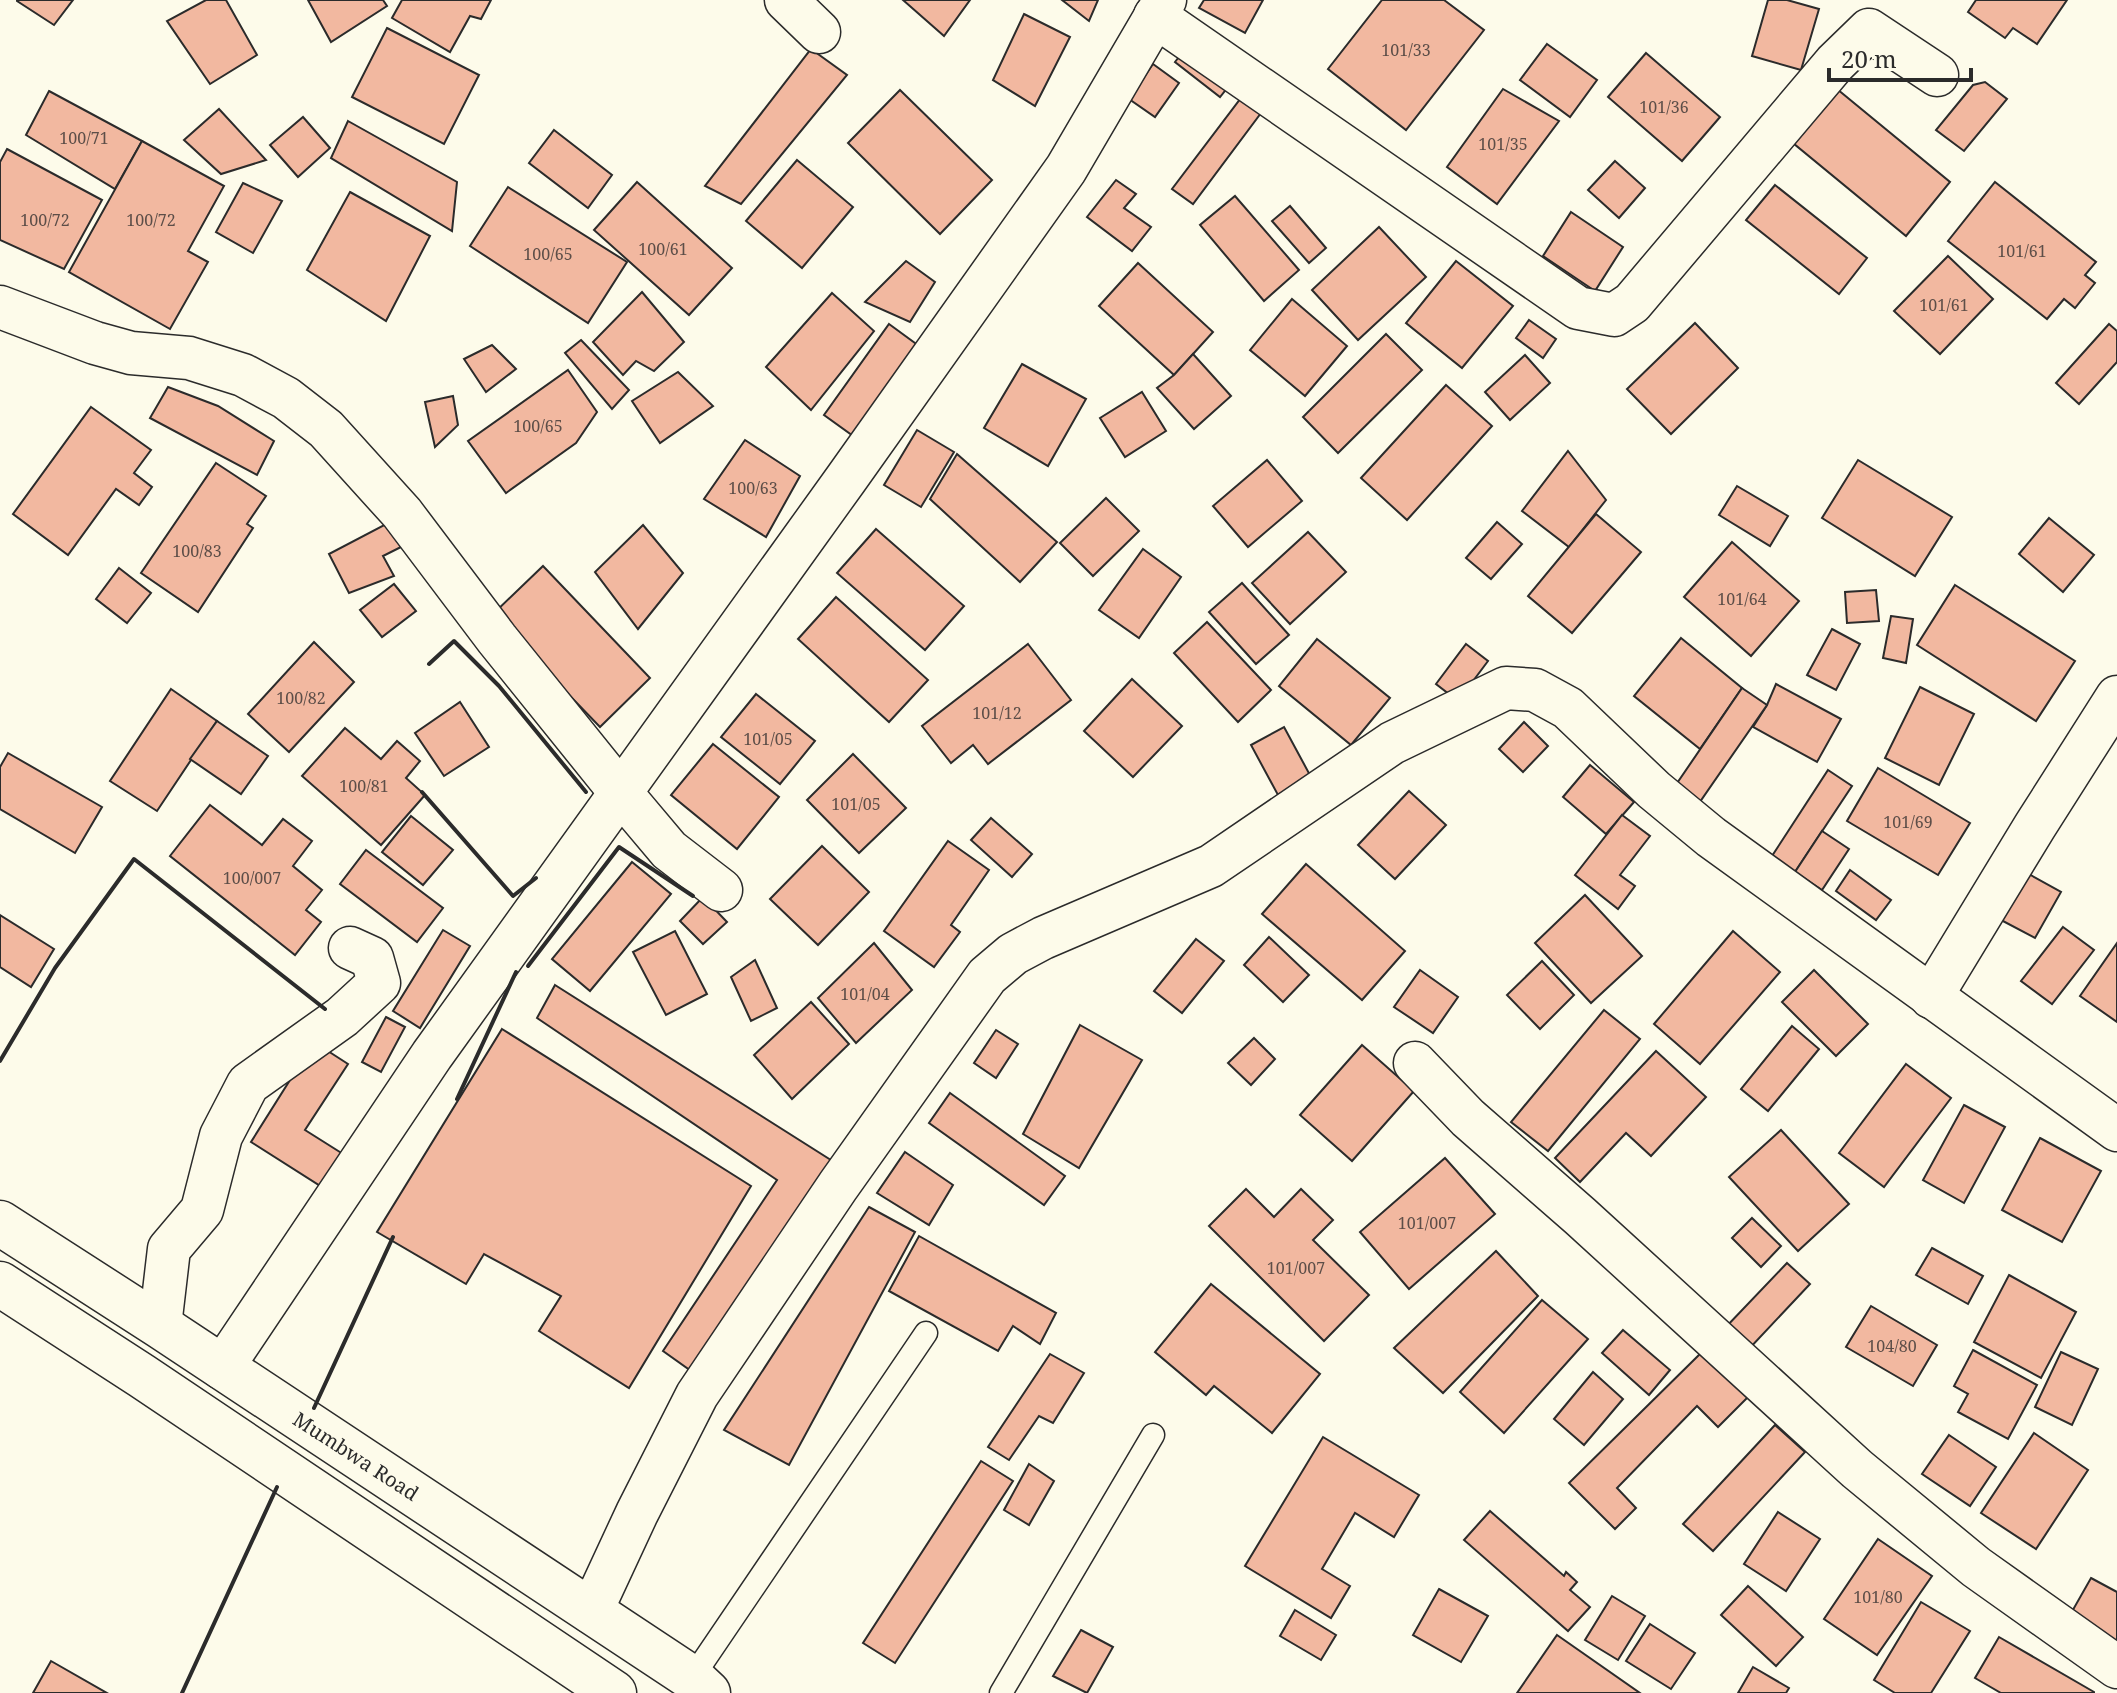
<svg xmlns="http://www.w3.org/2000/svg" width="2117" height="1693" viewBox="0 0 2117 1693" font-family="'Noto Serif',serif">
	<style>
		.building { fill: #f2b8a0; stroke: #2b2b2b; stroke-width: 2 }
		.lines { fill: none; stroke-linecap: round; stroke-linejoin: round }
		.lane-casing { stroke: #2b2b2b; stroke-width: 25 }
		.street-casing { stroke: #2b2b2b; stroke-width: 45 }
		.primary-casing { stroke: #2b2b2b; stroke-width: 47 }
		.lane { stroke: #fdfbea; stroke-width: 22 }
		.street { stroke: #fdfbea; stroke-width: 42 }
		.primary { stroke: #fdfbea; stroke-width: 44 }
		.wall { stroke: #2b2b2b; stroke-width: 4 }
		.labels { text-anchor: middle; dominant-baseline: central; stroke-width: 6; stroke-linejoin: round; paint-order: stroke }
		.number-label { font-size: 16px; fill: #5d4e48 }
		.street-label { font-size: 20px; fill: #2b2b2b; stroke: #fdfbea }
	</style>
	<rect width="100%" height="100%" fill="#fdfbea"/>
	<!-- building -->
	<g class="building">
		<polygon points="17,0 73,0 54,25 17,1"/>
		<polygon points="206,0 226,0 257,55 210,84 167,21"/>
		<polygon points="308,0 383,0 387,6 331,42"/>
		<polygon points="402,0 491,0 481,19 470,16 450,52 392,18"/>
		<polygon points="903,0 970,0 944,36"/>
		<polygon points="1062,0 1098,0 1089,21"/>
		<polygon points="1204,0 1263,0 1245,33 1199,8"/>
		<polygon points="1382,0 1444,0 1484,30 1406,130 1328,69"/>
		<polygon points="1768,0 1787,0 1819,9 1801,70 1752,56"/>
		<polygon points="1976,0 1975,0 2067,0 2037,44 2013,28 2005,38 1968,12"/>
		<polygon points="1024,14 1070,37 1035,106 993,80"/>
		<polygon points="387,28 479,75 444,144 352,97"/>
		<polygon points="1547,44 1597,80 1570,117 1520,80"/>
		<polygon points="1187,47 1232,82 1220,97 1175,62"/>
		<polygon points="811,49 847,75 741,204 705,186"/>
		<polygon points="1646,53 1720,117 1682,161 1608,97"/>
		<polygon points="1153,64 1179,83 1155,117 1129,99"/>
		<polygon points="1985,82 2007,99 1964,151 1936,130 1973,85"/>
		<polygon points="1503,89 1559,121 1497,204 1447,167"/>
		<polygon points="1837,89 1950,182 1906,236 1793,143"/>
		<polygon points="900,90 992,180 940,234 848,143"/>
		<polygon points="49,91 142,141 115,189 26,135"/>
		<polygon points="1244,94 1264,109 1193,204 1172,189"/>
		<polygon points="219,109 266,160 221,174 184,140"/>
		<polygon points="303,117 330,148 298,177 270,145"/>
		<polygon points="348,121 457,182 452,231 331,158"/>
		<polygon points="554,130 612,175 588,208 529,163"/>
		<polygon points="142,141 224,186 188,251 208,262 170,329 69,272"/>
		<polygon points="7,149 102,200 64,269 0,240 0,162"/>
		<polygon points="797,160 853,207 802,268 746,221"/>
		<polygon points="1615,161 1645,188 1619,218 1588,190"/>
		<polygon points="1116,180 1136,194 1124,208 1151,227 1132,251 1087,217"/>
		<polygon points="637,182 732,268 689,315 594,230"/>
		<polygon points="1995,182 2096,262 2085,275 2095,283 2075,308 2064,299 2047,319 1948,241"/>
		<polygon points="243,183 282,201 253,253 216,232"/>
		<polygon points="1775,185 1867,258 1839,294 1746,220"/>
		<polygon points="508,187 627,262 588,323 470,246"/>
		<polygon points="350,192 430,236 386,321 307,270"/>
		<polygon points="1235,196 1299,270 1264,301 1200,225"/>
		<polygon points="1290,206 1326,248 1309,263 1272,221"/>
		<polygon points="1571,212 1623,247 1595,291 1543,256"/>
		<polygon points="1379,227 1426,277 1358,340 1312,290"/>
		<polygon points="1948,256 1993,299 1940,354 1894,311"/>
		<polygon points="906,261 935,282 910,322 865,302"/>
		<polygon points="1456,261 1513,306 1462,368 1406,323"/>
		<polygon points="1138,263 1213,332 1174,375 1099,306"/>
		<polygon points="642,292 684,342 654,371 636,361 623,375 593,342"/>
		<polygon points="832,293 874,331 811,410 766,367"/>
		<polygon points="1292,299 1347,346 1305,396 1250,350"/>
		<polygon points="1529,320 1556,339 1543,358 1516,338"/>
		<polygon points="1695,323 1738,368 1671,434 1627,389"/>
		<polygon points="889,324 919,346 856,438 824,415"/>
		<polygon points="2109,324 2117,331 2117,362 2079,404 2056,383"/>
		<polygon points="1386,334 1422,370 1338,453 1303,417"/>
		<polygon points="581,340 629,390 612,409 565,353"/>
		<polygon points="492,345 516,369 486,392 464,359"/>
		<polygon points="1193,354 1231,396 1194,429 1157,388 1174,375"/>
		<polygon points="1525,355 1550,383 1510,420 1485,392"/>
		<polygon points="1022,364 1086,399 1048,466 984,428"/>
		<polygon points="568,370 597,412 576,443 506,493 468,441"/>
		<polygon points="678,372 713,406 660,443 632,401"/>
		<polygon points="1446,385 1492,426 1407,520 1361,478"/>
		<polygon points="168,387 218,406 274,441 257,475 150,418"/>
		<polygon points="1142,392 1166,431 1125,457 1100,418"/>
		<polygon points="453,396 458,425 435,447 425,402"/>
		<polygon points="91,407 151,450 134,473 152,487 139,505 116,489 68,555 13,514"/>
		<polygon points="917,430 954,452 921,507 884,485"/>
		<polygon points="745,440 800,476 766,537 704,499"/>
		<polygon points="1568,451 1606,500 1569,547 1522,511"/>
		<polygon points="957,454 1057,542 1020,582 930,499"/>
		<polygon points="1267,460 1302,501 1248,547 1213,506"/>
		<polygon points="1858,460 1952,517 1915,576 1822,518"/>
		<polygon points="216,463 266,496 247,524 253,528 198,612 141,573"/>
		<polygon points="1737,486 1788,516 1770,546 1719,515"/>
		<polygon points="1106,498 1139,531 1093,576 1060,543"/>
		<polygon points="1596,514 1641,552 1572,633 1528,596"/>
		<polygon points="2049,518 2094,555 2063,592 2019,554"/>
		<polygon points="1497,522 1522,544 1491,579 1466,558"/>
		<polygon points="388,523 401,547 383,556 394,576 349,593 329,554"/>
		<polygon points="643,525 683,573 638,629 595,572"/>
		<polygon points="876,529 964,606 925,650 837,573"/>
		<polygon points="1308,532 1346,572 1290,624 1252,583"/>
		<polygon points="1732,542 1799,601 1751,656 1684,597"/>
		<polygon points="1143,549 1181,577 1139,638 1099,610"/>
		<polygon points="543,566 650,678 600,727 492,615"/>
		<polygon points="119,568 151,593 127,623 96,599"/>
		<polygon points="1242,583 1289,635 1256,664 1209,612"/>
		<polygon points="394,584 416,611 382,637 360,610"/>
		<polygon points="1955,585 2075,661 2036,721 1917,645"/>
		<polygon points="1876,590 1879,621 1847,623 1845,592"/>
		<polygon points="836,597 928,680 889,722 798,639"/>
		<polygon points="1891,616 1913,619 1906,663 1883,658"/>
		<polygon points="1207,622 1271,690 1238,722 1174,653"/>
		<polygon points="1832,629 1860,644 1836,690 1807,675"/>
		<polygon points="1681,638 1742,688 1700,749 1634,696"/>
		<polygon points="1317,639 1390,698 1351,745 1279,686"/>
		<polygon points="314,642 354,682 289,752 248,714"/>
		<polygon points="1028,644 1071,700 988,764 973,745 951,763 922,726"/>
		<polygon points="1466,644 1488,661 1458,701 1436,684"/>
		<polygon points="1132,679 1182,726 1133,777 1084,731"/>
		<polygon points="1776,684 1841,719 1817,762 1753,727 1767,705"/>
		<polygon points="1920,687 1974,714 1939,785 1885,758"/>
		<polygon points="1742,688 1767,705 1695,809 1671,792"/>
		<polygon points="171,689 217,721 157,811 110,781"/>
		<polygon points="756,694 815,741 780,784 721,737"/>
		<polygon points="460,702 489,747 444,776 415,733"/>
		<polygon points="217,721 268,756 241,794 190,759"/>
		<polygon points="1524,722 1548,746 1523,772 1499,749"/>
		<polygon points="1284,727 1311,777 1278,795 1251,745"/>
		<polygon points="345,728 381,759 397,741 420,761 406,778 425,795 381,845 302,776"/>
		<polygon points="713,744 779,797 737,849 671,795"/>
		<polygon points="8,753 102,807 75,853 0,809 0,767"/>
		<polygon points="853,754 906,808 859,853 807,800"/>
		<polygon points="1590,765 1634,802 1606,834 1563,797"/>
		<polygon points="1878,768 1970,823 1938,875 1847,821"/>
		<polygon points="1828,770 1852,786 1795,872 1772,856"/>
		<polygon points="1409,791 1446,825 1395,879 1358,845"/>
		<polygon points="210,805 262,845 283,819 312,841 293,866 322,890 306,910 321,922 295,955 170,856"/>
		<polygon points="1622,815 1650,836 1620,875 1635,886 1618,909 1575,875"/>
		<polygon points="411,816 453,850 423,885 382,852"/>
		<polygon points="991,818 1032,854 1012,877 971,840"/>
		<polygon points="1822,831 1849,849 1822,890 1795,872"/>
		<polygon points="948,841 989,870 951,925 960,932 934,967 884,931"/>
		<polygon points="822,846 869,892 818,945 770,899"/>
		<polygon points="366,850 443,908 417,942 340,884"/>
		<polygon points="632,862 671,894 590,991 552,959"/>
		<polygon points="1306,864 1405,951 1362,1000 1262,914"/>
		<polygon points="1850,870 1891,900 1876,920 1836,891"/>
		<polygon points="2027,873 2061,892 2035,938 2001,920"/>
		<polygon points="1585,895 1642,956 1591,1003 1535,943"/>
		<polygon points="703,897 727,922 703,944 680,921"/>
		<polygon points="0,915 54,949 31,987 0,967"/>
		<polygon points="2063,927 2094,950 2052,1004 2021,981"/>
		<polygon points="443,930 470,946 420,1028 393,1011"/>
		<polygon points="675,931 707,994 666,1015 633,952"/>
		<polygon points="1733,931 1780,972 1700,1064 1654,1024"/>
		<polygon points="1269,937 1309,975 1283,1002 1244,965"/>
		<polygon points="1196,939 1224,961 1182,1013 1154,991"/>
		<polygon points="874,943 912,990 856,1043 818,998"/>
		<polygon points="2117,943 2117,1022 2080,996"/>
		<polygon points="755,960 777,1008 751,1021 731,977"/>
		<polygon points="1542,961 1574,995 1540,1029 1507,995"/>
		<polygon points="1420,970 1458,997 1433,1033 1394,1007"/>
		<polygon points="1814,970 1868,1024 1836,1056 1782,1002"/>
		<polygon points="555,985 834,1162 694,1373 663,1351 777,1180 537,1018"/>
		<polygon points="811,1002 849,1044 792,1099 754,1055"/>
		<polygon points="1604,1010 1640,1039 1548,1151 1511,1122"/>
		<polygon points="386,1017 405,1027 381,1072 362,1062"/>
		<polygon points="1080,1025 1142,1060 1079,1168 1023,1134"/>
		<polygon points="1792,1026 1819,1049 1768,1111 1741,1089"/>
		<polygon points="502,1029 751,1186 629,1388 539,1331 561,1296 484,1254 466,1284 377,1232"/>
		<polygon points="996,1030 1018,1044 996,1078 974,1063"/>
		<polygon points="1254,1038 1275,1059 1251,1085 1228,1063"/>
		<polygon points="314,1042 348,1064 305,1130 343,1154 322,1187 251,1142"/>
		<polygon points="1362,1045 1414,1091 1352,1161 1300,1115"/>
		<polygon points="1656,1051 1706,1097 1651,1156 1626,1133 1580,1182 1555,1158"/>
		<polygon points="1906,1064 1951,1098 1884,1187 1839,1153"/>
		<polygon points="950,1093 1065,1176 1044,1205 929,1123"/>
		<polygon points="1964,1105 2005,1127 1964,1203 1923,1180"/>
		<polygon points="1781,1130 1849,1204 1798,1251 1729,1177"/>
		<polygon points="2040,1138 2101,1171 2062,1242 2002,1210"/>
		<polygon points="905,1152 953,1185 929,1225 877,1193"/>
		<polygon points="1445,1158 1495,1214 1409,1289 1360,1232"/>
		<polygon points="1246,1189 1274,1217 1301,1189 1333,1220 1313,1240 1369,1295 1324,1341 1209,1226"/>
		<polygon points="869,1207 915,1232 789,1465 724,1430"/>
		<polygon points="1752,1218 1781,1246 1761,1267 1732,1238"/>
		<polygon points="919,1236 1056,1313 1040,1344 1013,1326 998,1351 889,1291"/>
		<polygon points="1932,1248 1983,1276 1968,1304 1916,1275"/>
		<polygon points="1496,1251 1538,1296 1443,1393 1394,1348"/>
		<polygon points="1787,1263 1810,1284 1747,1351 1724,1329"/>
		<polygon points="2009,1275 2076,1312 2041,1378 1974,1342"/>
		<polygon points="1211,1284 1320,1374 1272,1433 1214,1386 1206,1395 1155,1352"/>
		<polygon points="1542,1300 1588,1339 1504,1433 1460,1392"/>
		<polygon points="1871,1306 1937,1345 1913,1386 1846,1347"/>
		<polygon points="1623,1330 1670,1370 1649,1395 1602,1353"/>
		<polygon points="1973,1350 2037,1385 2008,1439 1958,1412 1968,1394 1954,1386"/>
		<polygon points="1703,1351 1748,1397 1718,1427 1697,1406 1617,1488 1636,1508 1615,1529 1569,1483"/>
		<polygon points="2061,1352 2098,1369 2072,1425 2035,1407"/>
		<polygon points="1050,1354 1084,1373 1053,1423 1039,1416 1009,1460 988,1447"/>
		<polygon points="1593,1372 1623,1399 1584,1445 1554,1419"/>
		<polygon points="1775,1425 1805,1452 1713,1551 1683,1524"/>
		<polygon points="2034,1433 2088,1470 2036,1549 1981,1513"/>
		<polygon points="1949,1435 1996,1467 1970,1506 1922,1474"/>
		<polygon points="1323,1437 1419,1495 1394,1537 1355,1513 1322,1569 1350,1586 1331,1618 1245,1566"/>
		<polygon points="981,1461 1013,1481 895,1663 863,1643"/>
		<polygon points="1029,1464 1054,1481 1029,1525 1004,1510"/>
		<polygon points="1490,1511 1564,1576 1566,1572 1577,1582 1570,1590 1590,1607 1568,1631 1464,1540"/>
		<polygon points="1778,1512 1820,1539 1786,1591 1744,1564"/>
		<polygon points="1878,1539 1932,1576 1877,1655 1824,1619"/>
		<polygon points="2091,1578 2117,1592 2117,1651 2066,1622"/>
		<polygon points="1748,1586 1803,1637 1776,1666 1721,1615"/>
		<polygon points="1439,1589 1488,1616 1461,1662 1413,1635"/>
		<polygon points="1612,1596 1645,1616 1618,1660 1585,1640"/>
		<polygon points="1921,1602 1970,1631 1931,1693 1895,1693 1874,1680"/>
		<polygon points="1295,1610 1336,1635 1321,1660 1280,1636"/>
		<polygon points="1650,1624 1695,1653 1671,1689 1626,1661"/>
		<polygon points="1081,1630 1113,1647 1087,1693 1053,1676"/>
		<polygon points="1557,1635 1640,1693 1517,1693"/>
		<polygon points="1999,1637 2094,1692 2094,1693 2001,1693 1975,1678"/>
		<polygon points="51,1661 107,1693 33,1693"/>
		<polygon points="1753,1667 1789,1688 1786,1693 1738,1693"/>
	</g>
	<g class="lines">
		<!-- lane casing -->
		<g class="lane-casing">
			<g id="lane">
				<polyline points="692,1678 926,1333"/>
				<polyline points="1001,1693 1153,1435"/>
			</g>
		</g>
		<!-- street casing -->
		<g class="street-casing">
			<g id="street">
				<polyline points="786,0 819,32"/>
				<polyline points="1155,16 1578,308 1614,315 1632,303 1835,63 1869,30 1937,75"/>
				<polyline points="0,307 95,343 131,353 189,358 243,375 286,398 326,429 402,513 497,639 621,793 669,850 721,890"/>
				<polyline points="1931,997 2035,826 2117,697"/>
				<polyline points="1415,1063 1468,1118 1580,1216 1857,1469 1976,1567 2117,1667"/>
				<polyline points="160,1326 169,1249 202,1210 221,1136 248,1084 342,1017 379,983 372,958 350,948"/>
				<polyline points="222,1368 432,1055 846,479 1066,169 1165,0"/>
				<polyline points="591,1612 637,1513 697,1395 838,1186 987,976 1013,954 1043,938 1211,866 1392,743 1506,688 1535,690 1568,708 1654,790 1711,837 2117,1130"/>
			</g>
		</g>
		<!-- primary casing -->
		<g class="primary-casing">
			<g id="primary">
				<polyline points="0,1223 160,1326 692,1678 708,1693"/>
				<polyline points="0,1284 142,1376 614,1693"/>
			</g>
		</g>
		<!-- lane -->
		<use href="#lane" class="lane"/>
		<!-- street -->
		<use href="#street" class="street"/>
		<!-- primary -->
		<use href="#primary" class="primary"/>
		<!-- wall -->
		<g class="wall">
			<polyline points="429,664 454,641 499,686 586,792"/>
			<polyline points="422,792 513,896 536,878"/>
			<polyline points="528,966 619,847 693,896"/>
			<polyline points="0,1061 55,968 134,859 325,1009"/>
			<polyline points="457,1099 516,972"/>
			<polyline points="314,1408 393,1237"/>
			<polyline points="182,1693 277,1487"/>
		</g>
	</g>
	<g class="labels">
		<!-- number labels -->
		<g class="number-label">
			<text x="1406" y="50">101/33</text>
			<text x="1664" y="107">101/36</text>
			<text x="84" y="138">100/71</text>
			<text x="1503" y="144">101/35</text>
			<text x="45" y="220">100/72</text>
			<text x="151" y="220">100/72</text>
			<text x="663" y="249">100/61</text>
			<text x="2022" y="251">101/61</text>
			<text x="548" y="254">100/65</text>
			<text x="1944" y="305">101/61</text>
			<text x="538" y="426">100/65</text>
			<text x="753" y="488">100/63</text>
			<text x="197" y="551">100/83</text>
			<text x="1742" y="599">101/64</text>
			<text x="301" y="698">100/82</text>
			<text x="997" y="713">101/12</text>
			<text x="768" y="739">101/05</text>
			<text x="364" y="786">100/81</text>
			<text x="856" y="804">101/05</text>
			<text x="1908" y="822">101/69</text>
			<text x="252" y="878">100/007</text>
			<text x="865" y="994">101/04</text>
			<text x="1427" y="1223">101/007</text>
			<text x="1296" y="1268">101/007</text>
			<text x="1892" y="1346">104/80</text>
			<text x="1878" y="1597">101/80</text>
		</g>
		<!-- street labels -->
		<g class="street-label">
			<text transform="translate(356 1456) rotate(33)">Mumbwa Road</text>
		</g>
	</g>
	<!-- scale -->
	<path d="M1829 68v12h142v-12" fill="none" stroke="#2b2b2b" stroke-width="4"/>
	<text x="1841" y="68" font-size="24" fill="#2b2b2b" stroke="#fdfbea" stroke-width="6" paint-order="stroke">20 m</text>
</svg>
